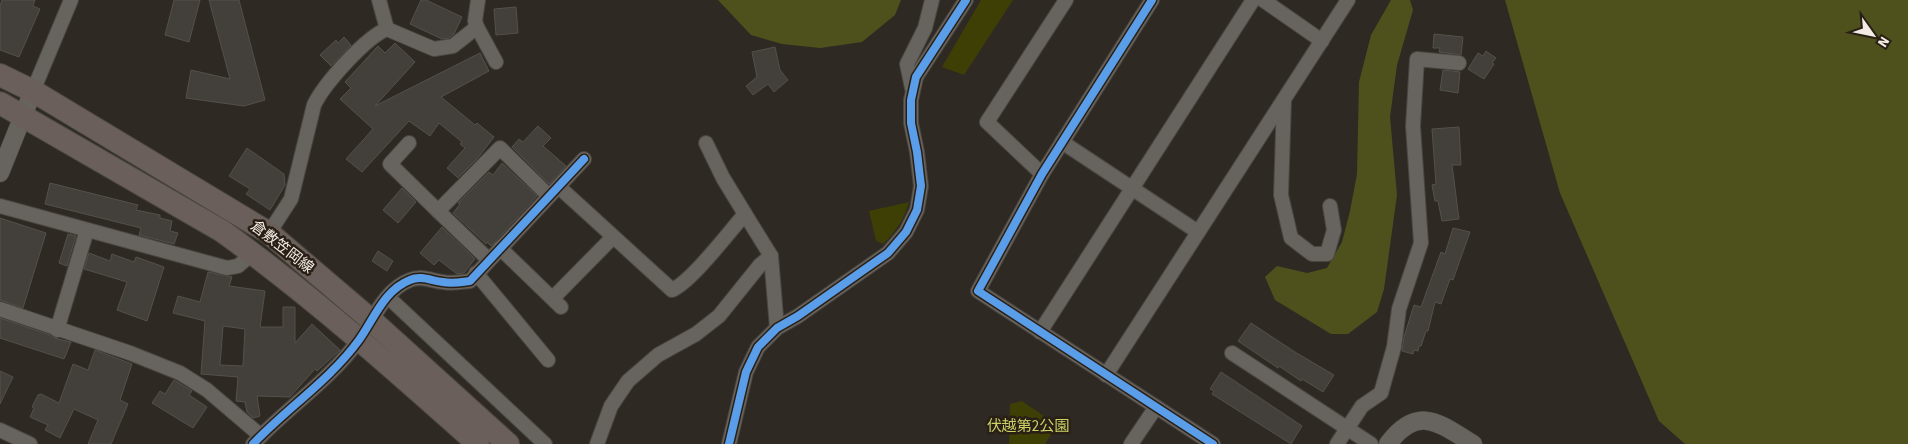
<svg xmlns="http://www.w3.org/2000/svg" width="1908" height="444" viewBox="0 0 1908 444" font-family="'Source Sans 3','Noto Sans JP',sans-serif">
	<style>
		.green { fill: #3e3f05 }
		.forest { fill: #4f511d }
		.building { fill: #433f3a; stroke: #54504a; fill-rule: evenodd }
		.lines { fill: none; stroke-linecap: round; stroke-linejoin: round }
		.minor-casing { stroke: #4a4640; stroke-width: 16 }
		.tertiary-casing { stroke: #4a4640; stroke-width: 19 }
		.primary-casing { stroke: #4a4640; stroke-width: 24 }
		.minor { stroke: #67635e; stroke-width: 14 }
		.tertiary { stroke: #67635e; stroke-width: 18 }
		.primary { stroke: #6a5f5a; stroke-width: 22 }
		.cycleway-casing { stroke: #291f15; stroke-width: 11 }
		.cycleway { stroke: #5a9eea; stroke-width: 8 }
		.labels { text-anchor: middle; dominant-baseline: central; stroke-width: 5; stroke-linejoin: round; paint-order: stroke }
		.street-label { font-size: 15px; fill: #f3ece5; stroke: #291f15 }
		.park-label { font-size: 15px; fill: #ccd268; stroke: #291f15 }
	</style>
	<rect width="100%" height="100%" fill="#2e2923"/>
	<!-- green -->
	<g class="green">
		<polygon points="981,0 1013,0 964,75 942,67"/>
		<path d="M909,202C904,220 896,231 883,244L876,241L869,211Z"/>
		<polygon points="1022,401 1057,425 1045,444 1009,444 1010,404"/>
	</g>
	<!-- forest -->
	<g class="forest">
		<polygon points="718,0 901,0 895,15 862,42 820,48 782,44 751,35"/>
		<polygon points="1391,0 1410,0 1413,10 1397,65 1390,117 1397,195 1384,289 1377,312 1348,334 1331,334 1275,300 1265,277 1277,266 1307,273 1327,268 1342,242 1350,211 1357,174 1359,82 1371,35"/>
		<polygon points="1505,0 1908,0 1908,444 1685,444 1659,421 1560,193"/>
	</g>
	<!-- building -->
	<g class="building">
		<polygon points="2,0 35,0 33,6 40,9 19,57 0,50 0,6"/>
		<polygon points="174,0 200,0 189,42 165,35"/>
		<polygon points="209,0 239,0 265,100 244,106 186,98 191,70 230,79"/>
		<polygon points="421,0 426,0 462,17 454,34 449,38 442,39 410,24"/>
		<polygon points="516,7 518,33 496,35 494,9"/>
		<polygon points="1434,34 1463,37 1461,55 1439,52 1440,48 1433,48"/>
		<polygon points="344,37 351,45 331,66 320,55 336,40 338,43"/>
		<polygon points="395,43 415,62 375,106 480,53 489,71 441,97 475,125 477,123 494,137 477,159 458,178 447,168 465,148 460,144 462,142 439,123 430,136 409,121 362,172 346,159 373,129 340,99 351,88 345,82 378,46 385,53"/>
		<polygon points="775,47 780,70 788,80 774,92 768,84 753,95 746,86 757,77 752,52"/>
		<polygon points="1486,51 1496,58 1492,63 1494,64 1484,79 1468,69 1478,53 1483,56"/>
		<polygon points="1443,70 1460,72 1458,93 1440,90"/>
		<polygon points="538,126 551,138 543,146 566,166 549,184 512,147 519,139 523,142"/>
		<polygon points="1459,127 1461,165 1452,165 1459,219 1442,221 1438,201 1435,201 1432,185 1436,184 1432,129"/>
		<polygon points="247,148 284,174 285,185 270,210 246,194 250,189 229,176"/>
		<polygon points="502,163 537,196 491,246 487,242 486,244 453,213 460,204 458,203 489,172 493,175"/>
		<polygon points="50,183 138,205 136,210 160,215 160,218 172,221 170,231 178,233 174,244 139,235 141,228 45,204"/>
		<polygon points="402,188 416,202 398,223 383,210"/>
		<polygon points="0,218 46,233 23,308 0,300"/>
		<polygon points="442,227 475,259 464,273 457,274 439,260 434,265 420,253"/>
		<polygon points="1453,228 1470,232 1453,280 1450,279 1441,304 1435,302 1428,331 1426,331 1421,346 1419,346 1418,351 1414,350 1413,354 1402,351 1404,337 1414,305 1421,307 1441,252 1445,254"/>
		<polygon points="68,234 76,236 67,266 59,263"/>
		<polygon points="378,251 393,261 387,271 372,261"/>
		<polygon points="89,253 110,261 112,254 134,262 136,257 164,267 147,321 117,310 127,282 84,269"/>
		<path d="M208,272L232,277L229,286L265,291L260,327H283V307H295V343L312,324L340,350L317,371L315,369L290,397L257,396L260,416L253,418L247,412L245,402L236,401L238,377L201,374L205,321L173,313L178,296L200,302ZM223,326L245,329L243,366L220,365Z"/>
		<polygon points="0,318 50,335 54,338 71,342 64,359 0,338"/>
		<polygon points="1251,323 1295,352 1334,375 1323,392 1302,379 1301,381 1279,366 1278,368 1238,341"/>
		<polygon points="95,350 132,364 120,400 128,404 111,444 88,444 98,420 74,409 60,438 45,430 48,425 30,417 34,408 32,407 38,395 41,394 59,403 73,364 88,370"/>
		<polygon points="0,371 13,377 0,404"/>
		<polygon points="1221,372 1302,426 1291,444 1212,394 1214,391 1210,389"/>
		<polygon points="174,380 192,391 189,395 207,407 193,428 152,403 160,391 165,394"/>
	</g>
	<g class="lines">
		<!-- minor casing -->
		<g class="minor-casing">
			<g id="minor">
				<polyline points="478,0 475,21 477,27 496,62"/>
				<polyline points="1152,0 1042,174 978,291 1213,444"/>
				<polyline points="1263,0 1322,41"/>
				<polyline points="387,29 434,49 453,46 477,27"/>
				<polyline points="912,88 907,64 925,28 932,0"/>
				<polyline points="33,91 71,0"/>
				<polyline points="1284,100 1281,195 1291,238 1312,254 1327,254 1334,230 1330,206"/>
				<polyline points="1062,142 1198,232"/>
				<polyline points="409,143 390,164 438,211 500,148 549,196"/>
				<polyline points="706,143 723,178 745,214"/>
				<polyline points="1042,174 987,122 1066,0"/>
				<path d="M559,187L672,290C692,281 729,232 745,214L771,256L777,328"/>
				<polyline points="0,206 227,268 238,266 252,254"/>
				<polyline points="438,211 489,260"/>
				<path d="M269,233L291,199L314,105C324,84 366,37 387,29L379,0"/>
				<polyline points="500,248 561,307"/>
				<polyline points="476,273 548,360"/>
				<polyline points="388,297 545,444"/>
				<polyline points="553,298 613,237"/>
				<polyline points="0,309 130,353 180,373 207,390 261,436"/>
				<polyline points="57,330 87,230"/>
				<polyline points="1040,332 1253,0"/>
				<polyline points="1232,353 1371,444"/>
				<polyline points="1106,375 1348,0"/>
				<polyline points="0,430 30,444"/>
				<path d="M253,444C287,408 330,380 359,340C374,319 384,290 410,280C421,275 432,281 443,282C452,284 461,282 470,281L584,159"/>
				<polyline points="597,444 611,406 628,381 658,355 696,334 719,316 760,265 771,256"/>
				<polyline points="729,444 746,372 758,347 777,328 798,316 888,253 906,232 917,210 921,186 917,152 911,123 911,100 916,77 966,0"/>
				<polyline points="1131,444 1156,407"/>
				<polyline points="1337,444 1362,406 1381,393 1394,347 1399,309 1421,243 1413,126 1417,59 1459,63"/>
			</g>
		</g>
		<!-- tertiary casing -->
		<g class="tertiary-casing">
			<g id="tertiary">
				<polyline points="0,173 33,91"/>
				<path d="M1388,444C1418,404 1439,423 1473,444"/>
			</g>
		</g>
		<!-- primary casing -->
		<g class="primary-casing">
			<g id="primary">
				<polyline points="0,75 33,91 269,233 371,320 508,444"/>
				<path d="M0,103L222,231C312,296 395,370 478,444"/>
			</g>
		</g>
		<!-- minor -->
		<use href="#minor" class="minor"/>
		<!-- tertiary -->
		<use href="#tertiary" class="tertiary"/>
		<!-- primary -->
		<use href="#primary" class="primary"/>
		<!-- cycleway casing -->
		<g class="cycleway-casing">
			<g id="cycleway">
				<polyline points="1152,0 1042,174 978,291 1213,444"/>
				<path d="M253,444C287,408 330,380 359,340C374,319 384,290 410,280C421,275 432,281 443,282C452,284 461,282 470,281L584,159"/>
				<polyline points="729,444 746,372 758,347 777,328 798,316 888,253 906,232 917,210 921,186 917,152 911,123 911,100 916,77 966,0"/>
			</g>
		</g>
		<!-- cycleway -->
		<use href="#cycleway" class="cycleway"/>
	</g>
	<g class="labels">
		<!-- street labels -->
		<g class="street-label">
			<text transform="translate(282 247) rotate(38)">倉敷笠岡線</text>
		</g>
		<!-- park labels -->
		<g class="park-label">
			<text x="1028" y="426">伏越第2公園</text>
		</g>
	</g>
	<!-- north arrow -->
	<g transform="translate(1873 35) rotate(123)" stroke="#291f15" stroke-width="4" paint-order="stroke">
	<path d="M0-4L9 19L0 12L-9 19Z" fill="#f3ece5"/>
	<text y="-8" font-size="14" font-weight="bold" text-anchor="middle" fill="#f3ece5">N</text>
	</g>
</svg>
